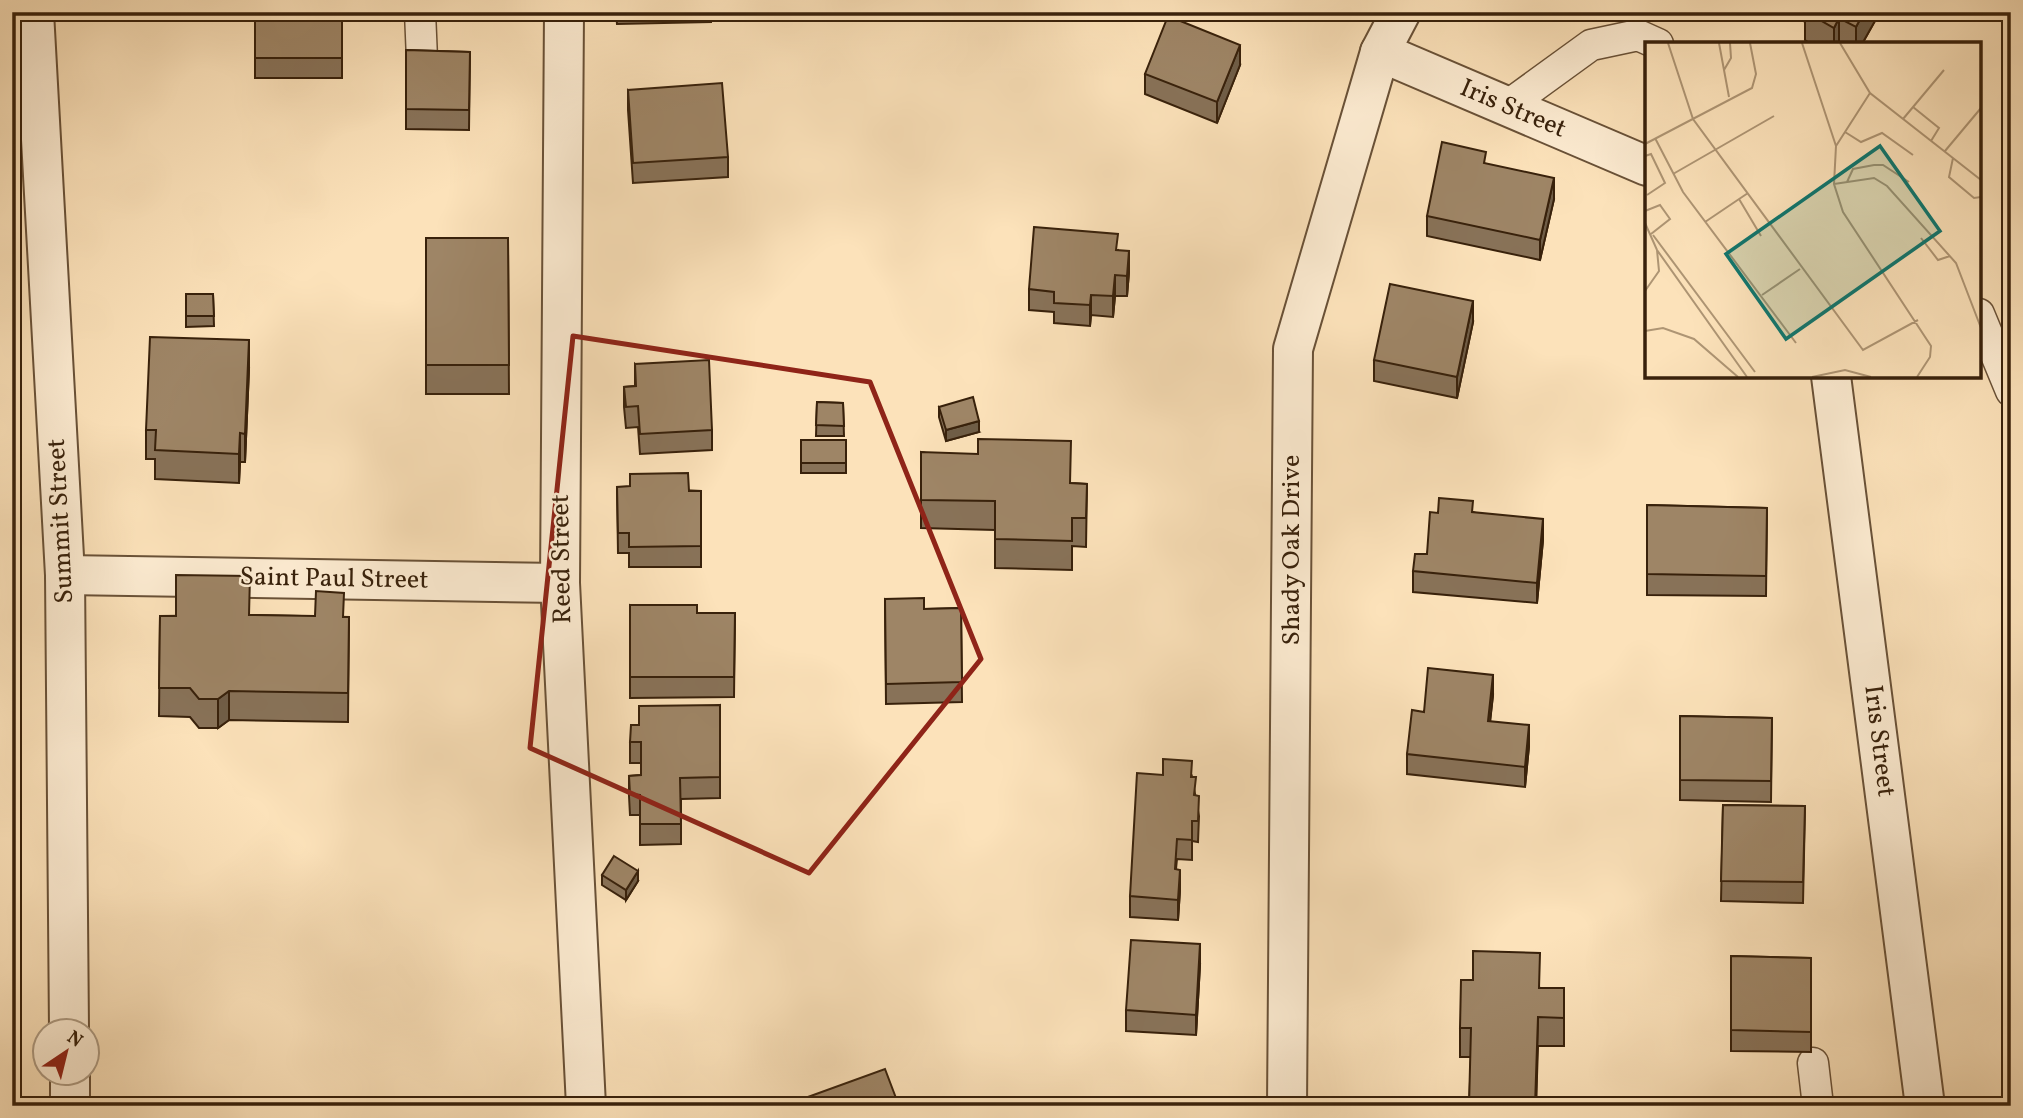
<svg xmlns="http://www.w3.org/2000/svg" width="2023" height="1118" viewBox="0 0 2023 1118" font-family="Vollkorn,serif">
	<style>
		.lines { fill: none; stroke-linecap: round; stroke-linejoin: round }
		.lane-casing { stroke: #695137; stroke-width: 33 }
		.street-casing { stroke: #695137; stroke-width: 42 }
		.lane { stroke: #fdecd2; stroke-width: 30 }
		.street { stroke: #fdecd2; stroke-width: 38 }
		.wall { fill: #887258; stroke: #38210b; stroke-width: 2 }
		.shaded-wall { fill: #6f5d47; stroke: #38210b; stroke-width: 2 }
		.building { fill: #9e8566; stroke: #38210b; stroke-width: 2 }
		.marked { fill: none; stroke: #8f2418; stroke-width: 5; stroke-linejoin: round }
		.labels { text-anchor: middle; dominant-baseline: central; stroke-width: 5; stroke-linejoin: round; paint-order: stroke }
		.street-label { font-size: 26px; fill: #38210b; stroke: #fdecd2 }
		.inset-road { fill: none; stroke: #ae9574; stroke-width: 2 }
		.view { fill: #0f766e; fill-opacity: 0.15; stroke: #0f766e; stroke-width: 3.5 }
		.inset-edge { fill: none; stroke: #38210b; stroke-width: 3.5 }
	</style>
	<rect width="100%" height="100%" fill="#fce2ba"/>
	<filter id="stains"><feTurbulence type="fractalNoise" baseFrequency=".00286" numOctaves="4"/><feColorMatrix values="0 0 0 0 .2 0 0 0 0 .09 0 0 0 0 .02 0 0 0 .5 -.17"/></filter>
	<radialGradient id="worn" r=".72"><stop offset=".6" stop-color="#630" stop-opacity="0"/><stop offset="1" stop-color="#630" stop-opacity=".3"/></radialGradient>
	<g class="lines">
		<!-- lane casing -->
		<g class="lane-casing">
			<g id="lane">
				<polyline points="420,12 422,59"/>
				<polyline points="1507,106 1591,45 1638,35 1658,44"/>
				<polyline points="1979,314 2011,391"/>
				<polyline points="1813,1063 1818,1106"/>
			</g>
		</g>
		<!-- street casing -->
		<g class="street-casing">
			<g id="street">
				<polyline points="34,12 65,575 69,1030"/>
				<polyline points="564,12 560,583 586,1106"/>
				<polyline points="1380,52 1647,166"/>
				<polyline points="1831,376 1925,1106"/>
				<polyline points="65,575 560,583"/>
				<polyline points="70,1072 70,1106"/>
				<polyline points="1287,1106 1293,349 1380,52 1401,12"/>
			</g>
		</g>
		<!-- lane -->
		<use href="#lane" class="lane"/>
		<!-- street -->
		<use href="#street" class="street"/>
	</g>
	<!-- wall -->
	<g class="wall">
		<rect x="255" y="12" width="87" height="66"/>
		<polygon points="616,12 711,12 711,22 617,24"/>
		<polygon points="1787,12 1880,12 1862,44 1811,44 1805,40 1805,22"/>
		<polygon points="406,50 470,52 469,130 406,129"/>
		<polygon points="1240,65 1217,123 1145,94 1145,74"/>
		<polygon points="628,90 728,157 728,177 633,183 628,110"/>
		<polygon points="1486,164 1554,199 1540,260 1427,236 1427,216"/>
		<polygon points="426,238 508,238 509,394 426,394"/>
		<polygon points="1118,250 1129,272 1127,296 1115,296 1113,317 1091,315 1090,326 1054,323 1054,312 1029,310 1029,289"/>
		<polygon points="186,294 213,294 214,326 186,327"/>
		<polygon points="1473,322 1457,398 1374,381 1374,360"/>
		<polygon points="635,364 712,430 712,450 640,454 638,427 626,428 624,407 624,387 635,386"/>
		<polygon points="249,369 245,462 240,462 239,483 155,479 155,459 146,459 146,430"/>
		<polygon points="817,402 843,403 844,436 816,436"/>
		<polygon points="939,407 979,432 946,441 939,417"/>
		<rect x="801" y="440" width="45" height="33"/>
		<polygon points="921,452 1071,483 1087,484 1086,547 1072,546 1072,570 995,568 995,530 921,528"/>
		<polygon points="617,487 701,491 701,567 629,567 629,553 618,553"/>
		<polygon points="1647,505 1767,508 1766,596 1647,595"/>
		<polygon points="1473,512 1543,540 1537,603 1413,592 1413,571 1427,554 1438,513"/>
		<polygon points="885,599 924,609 961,608 962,702 886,704"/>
		<polygon points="630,605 697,613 735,613 734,697 630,698"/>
		<polygon points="250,615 349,617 348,722 229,720 218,728 199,728 190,717 159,716 160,616"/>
		<polygon points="1493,695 1490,721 1529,746 1525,787 1407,774 1407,754 1424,712"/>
		<polygon points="720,705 720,798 681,799 681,844 640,845 640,815 630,815 629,796 629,776 641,775 641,763 630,763 630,742 639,725"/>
		<polygon points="1680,716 1772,718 1771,802 1680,800"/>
		<polygon points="1192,777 1199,816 1198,842 1192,841 1192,860 1177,859 1176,869 1180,890 1178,920 1130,917 1130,896"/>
		<polygon points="1723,805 1805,806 1803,903 1721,901"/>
		<polygon points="602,875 638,881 626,900 602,885"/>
		<polygon points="1731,956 1811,958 1811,1052 1731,1051"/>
		<polygon points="1200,965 1196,1035 1126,1031 1126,1010"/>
		<polygon points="1540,988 1564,1017 1564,1046 1538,1046 1536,1106 1469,1106 1471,1057 1460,1057 1460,1028"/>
	</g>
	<!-- shaded-wall -->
	<g class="shaded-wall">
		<polygon points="1864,12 1880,12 1862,44 1856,44 1856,27"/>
		<polygon points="1839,18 1839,44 1834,44 1834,28"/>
		<polygon points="1240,45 1240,65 1217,123 1217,102"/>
		<polygon points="1554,178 1554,199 1540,260 1540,240"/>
		<polygon points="1129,251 1129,272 1127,296 1127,276"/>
		<polygon points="1115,275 1115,296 1113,317 1113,296"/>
		<polygon points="1091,295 1091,315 1090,326 1090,305"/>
		<polygon points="1473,301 1473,322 1457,398 1457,377"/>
		<polygon points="249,340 249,369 245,462 245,434"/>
		<polygon points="979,421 979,432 946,441 946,430"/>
		<polygon points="240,433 240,462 239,483 239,454"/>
		<polygon points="1543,519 1543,540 1537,603 1537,583"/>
		<polygon points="1493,675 1493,695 1488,741 1488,721"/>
		<polygon points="229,691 229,720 218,728 218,699"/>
		<polygon points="1529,725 1529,746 1525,787 1525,767"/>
		<polygon points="1180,870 1180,890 1178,920 1178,900"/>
		<polygon points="638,871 638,881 626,900 626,890"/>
		<polygon points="1200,944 1200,965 1196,1035 1196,1015"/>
		<polygon points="1538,1017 1536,1106 1535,1106"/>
	</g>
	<!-- building -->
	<g class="building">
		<rect x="255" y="12" width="87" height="46"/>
		<polygon points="1806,12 1864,12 1856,27 1839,18 1834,28"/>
		<polygon points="1168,16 1240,45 1217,102 1145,74"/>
		<polygon points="406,50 470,52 469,110 406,109"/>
		<polygon points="722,83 728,157 633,163 628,90"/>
		<polygon points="1442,142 1486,152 1484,163 1554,178 1540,240 1427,216"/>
		<polygon points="1034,227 1118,234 1116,250 1129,251 1127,276 1115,275 1113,296 1091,295 1090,305 1054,303 1054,292 1029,289"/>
		<polygon points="426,238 508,238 509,365 426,365"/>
		<polygon points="1390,284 1473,301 1457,377 1374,360"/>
		<polygon points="186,294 213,294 214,316 186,316"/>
		<polygon points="150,337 249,340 245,434 240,433 239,454 155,450 156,430 146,430"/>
		<polygon points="709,360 712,430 640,434 638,406 626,407 624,387 636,386 635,364"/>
		<polygon points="973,397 979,421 946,430 939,407"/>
		<polygon points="817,402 843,403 844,426 816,425"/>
		<polygon points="978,439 1071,441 1070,483 1087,484 1086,518 1072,518 1072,541 995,539 995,501 921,500 921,452 978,454"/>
		<rect x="801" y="440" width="45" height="23"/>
		<polygon points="688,473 689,491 701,491 701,546 629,547 629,533 618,533 617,487 630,486 630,474"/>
		<polygon points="1439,498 1473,501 1472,512 1543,519 1537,583 1413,571 1415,554 1427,554 1430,512 1438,513"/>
		<polygon points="1647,505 1767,508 1766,576 1647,574"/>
		<polygon points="176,575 250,576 249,615 315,616 316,591 344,593 343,617 349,617 348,693 229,691 218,699 199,699 190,688 159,688 160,616 176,616"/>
		<polygon points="924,598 924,609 961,608 962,682 886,684 885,599"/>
		<polygon points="630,605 697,605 697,613 735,613 734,677 630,677"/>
		<polygon points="1428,668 1493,675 1488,721 1529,725 1525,767 1407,754 1412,710 1424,712"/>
		<polygon points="720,705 720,777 680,778 681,824 640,824 640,795 630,794 629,776 641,775 641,742 630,742 631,725 639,725 639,706"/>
		<polygon points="1680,716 1772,718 1771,781 1680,780"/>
		<polygon points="1163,759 1192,761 1191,777 1196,777 1194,795 1199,796 1198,821 1192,821 1192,840 1177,839 1175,869 1180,870 1178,900 1130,896 1137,773 1163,775"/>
		<polygon points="1723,805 1805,806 1803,882 1721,881"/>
		<polygon points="614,856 638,871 626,890 602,875"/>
		<polygon points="1131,940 1200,944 1196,1015 1126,1010"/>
		<polygon points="1473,951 1540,953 1539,988 1564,988 1564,1018 1538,1017 1535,1106 1469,1106 1471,1028 1460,1028 1461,980 1473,980"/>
		<polygon points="1731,956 1811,958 1811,1032 1731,1030"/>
		<polygon points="885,1069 899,1106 783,1106"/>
	</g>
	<!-- marked area -->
	<path class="marked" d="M573,336L870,382L981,659L809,873L530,748Z"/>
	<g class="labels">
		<!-- street labels -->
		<g class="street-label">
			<text transform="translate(1513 109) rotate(23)">Iris Street</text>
			<text transform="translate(61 521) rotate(-93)">Summit Street</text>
			<text transform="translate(1292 550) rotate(-90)">Shady Oak Drive</text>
			<text transform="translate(562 559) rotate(-91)">Reed Street</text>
			<text transform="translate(334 579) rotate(1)">Saint Paul Street</text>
			<text transform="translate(1879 741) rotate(83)">Iris Street</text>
		</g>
	</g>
	<!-- overview -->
	<g transform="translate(1645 42)">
		<rect width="336" height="336" fill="#fce2ba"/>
		<path class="inset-road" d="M23,1L48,77L218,308L273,278M74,1L84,55M157,1L191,104M195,1L225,51L336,138M79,28L86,16L85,1M225,51L191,104L189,142L198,170L286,304L285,315L272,335M268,65L294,86L286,99M258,77L299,28M200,90L216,100L237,91L268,113M10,96L38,150L151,301M0,102L107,46L111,32L105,1M300,109L336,66M0,114L6,112L20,141L2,153M308,116L304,135L329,156L336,155M28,132L129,74M202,140L208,127L229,123H238L264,140M189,142L229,136L242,144L311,221L336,286M94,157L116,194M0,169L15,163L25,177L6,192M60,180L103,151M0,181L12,208L102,335M8,193L110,330M276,196L293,218L305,214M0,249L14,229L12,208M117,253L155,227M0,289L18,286L49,297L93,335M167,335L200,328L226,335"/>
		<path class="view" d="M235,104L295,189L141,297L81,212Z"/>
		<rect width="336" height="336" class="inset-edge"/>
	</g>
	<!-- margin -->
	<rect width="2023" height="1118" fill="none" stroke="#fce2ba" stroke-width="42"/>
	<rect x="14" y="14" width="1995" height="1090" fill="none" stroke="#38210b" stroke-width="3.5"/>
	<rect x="21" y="21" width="1981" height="1076" fill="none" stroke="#38210b" stroke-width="2"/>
	<!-- north arrow -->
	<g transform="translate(66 1052) rotate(35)"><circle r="33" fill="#fdecd2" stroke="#ae9b82" stroke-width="2"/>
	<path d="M0-5L12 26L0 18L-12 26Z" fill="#8f2418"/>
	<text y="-10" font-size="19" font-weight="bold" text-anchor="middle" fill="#38210b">N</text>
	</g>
	<rect width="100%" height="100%" filter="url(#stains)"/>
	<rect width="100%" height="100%" fill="url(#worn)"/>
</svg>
